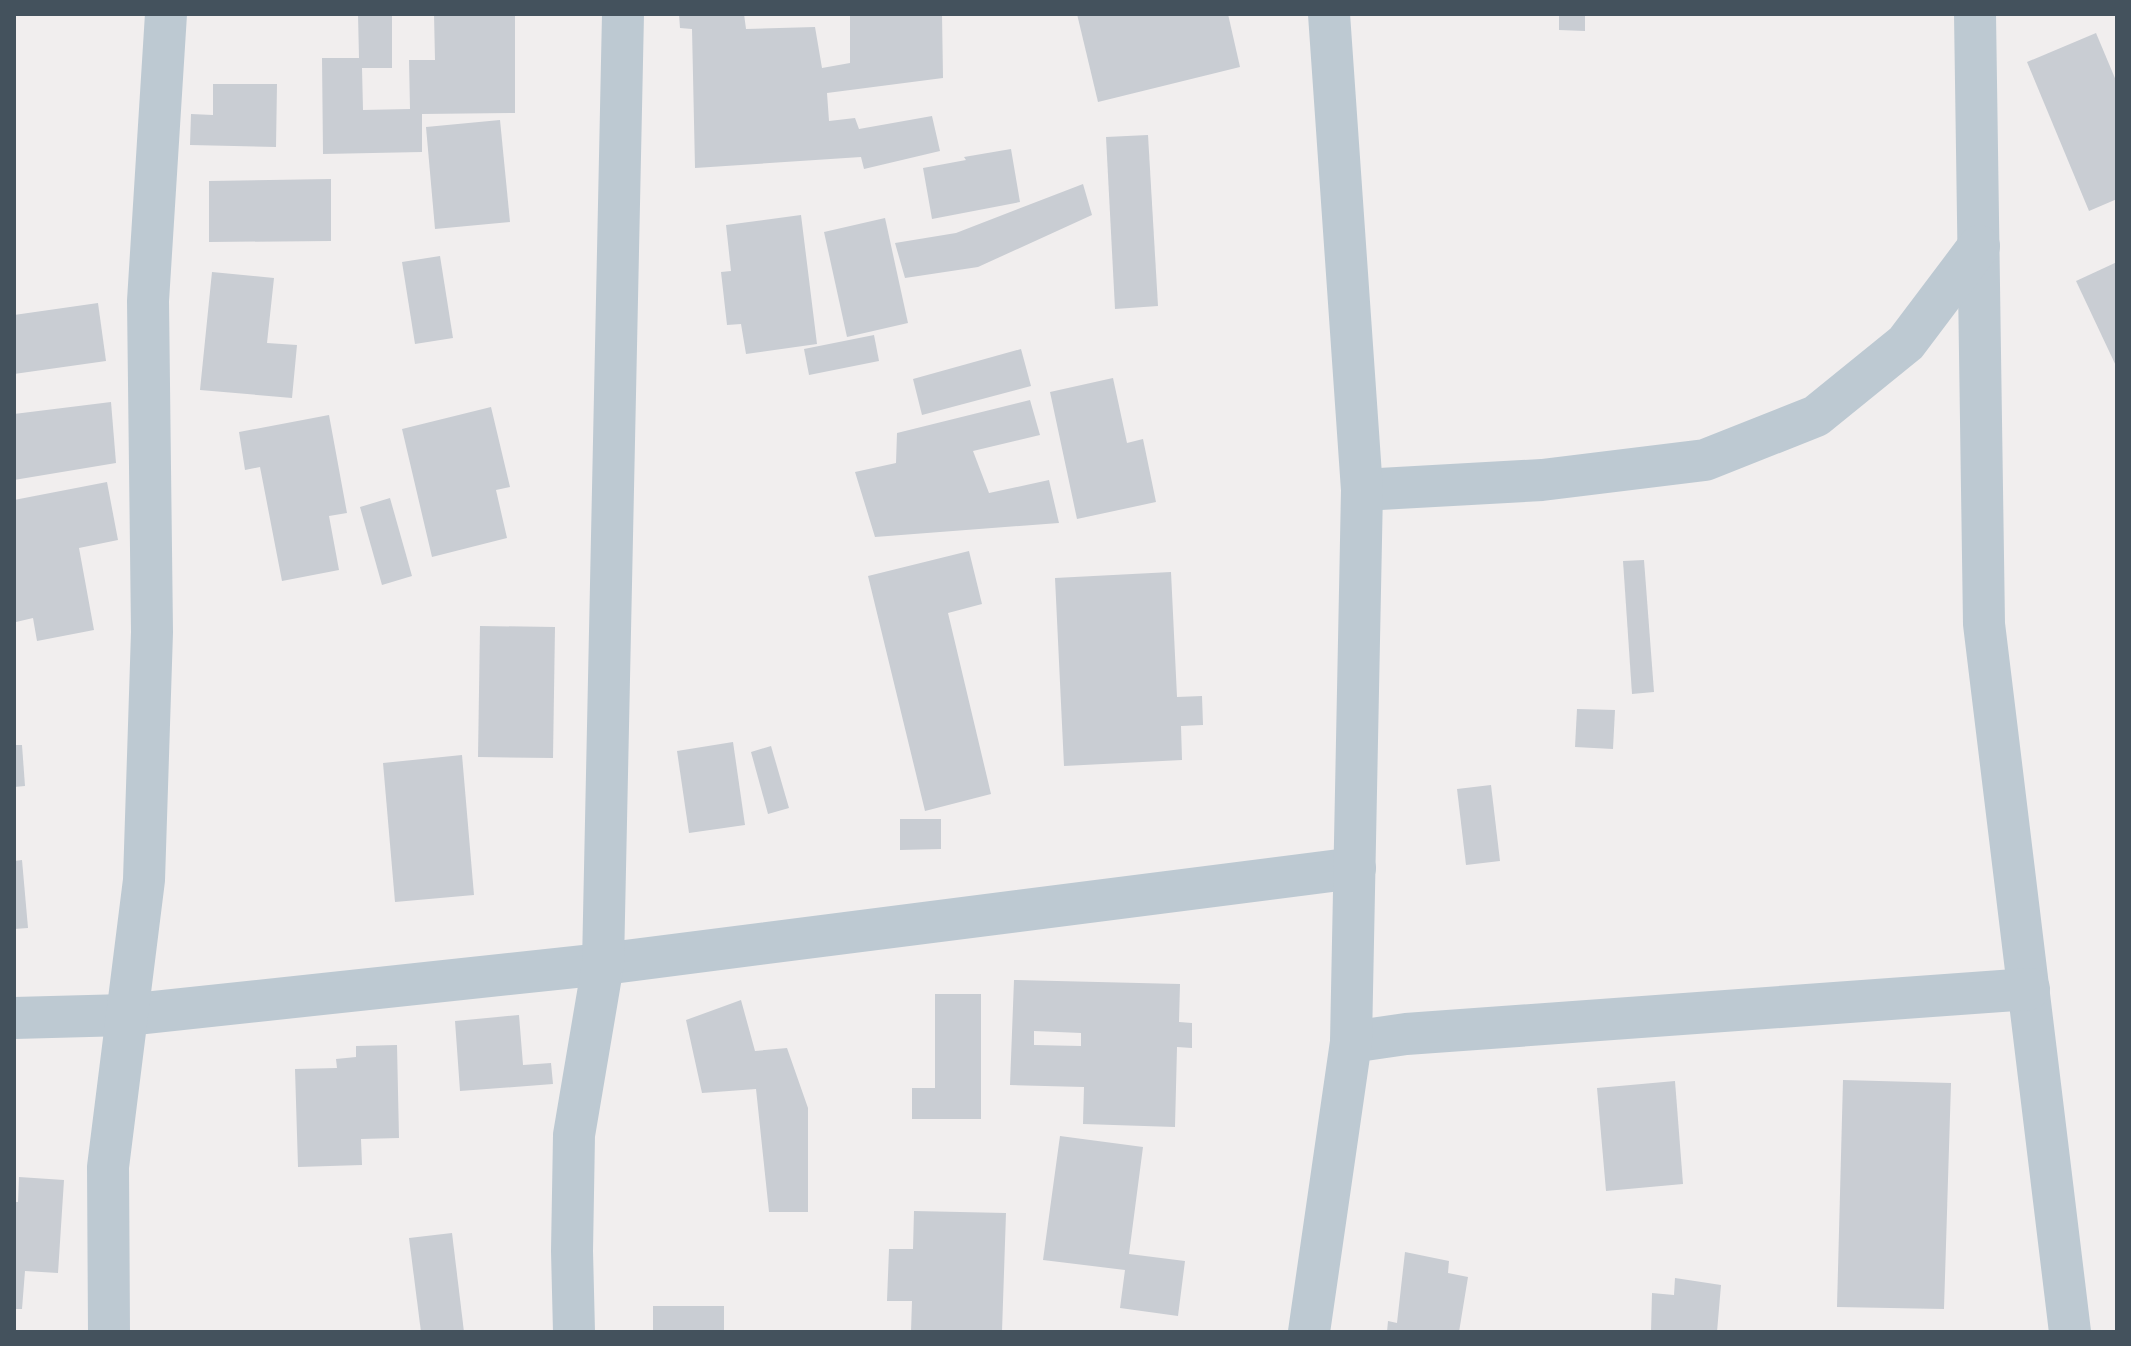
<svg xmlns="http://www.w3.org/2000/svg" width="2131" height="1346" viewBox="0 0 2131 1346" font-family="Figtree,sans-serif">
	<style>
		.building { fill: #c9cdd3; fill-rule: evenodd }
		.lines { fill: none; stroke-linecap: round; stroke-linejoin: round }
		.street { stroke: #bdc9d2; stroke-width: 42 }
	</style>
	<rect width="100%" height="100%" fill="#f1eeee"/>
	<!-- building -->
	<g class="building">
		<polygon points="358,14 392,14 392,68 362,68 363,110 410,109 409,60 435,60 434,14 515,14 515,113 422,114 422,152 323,154 322,58 359,58"/>
		<polygon points="679,14 744,14 746,29 815,27 822,68 850,63 850,14 942,14 943,78 827,93 829,121 855,118 859,129 932,116 940,151 864,169 861,157 695,168 692,29 680,28"/>
		<polygon points="1077,14 1228,14 1240,67 1098,102"/>
		<polygon points="1559,14 1585,14 1585,31 1559,30"/>
		<polygon points="2096,33 2117,83 2117,199 2089,211 2027,62"/>
		<polygon points="213,84 277,84 276,147 190,145 191,114 213,115"/>
		<polygon points="500,120 510,222 435,229 426,127"/>
		<polygon points="1148,135 1158,306 1115,309 1106,137"/>
		<polygon points="1011,149 1020,202 932,219 923,168 966,160 964,157"/>
		<polygon points="331,179 331,241 209,242 209,181"/>
		<polygon points="1083,184 1092,215 978,267 905,278 895,243 956,233"/>
		<polygon points="801,215 817,344 746,354 741,324 727,325 721,272 731,271 726,225"/>
		<polygon points="885,218 908,323 847,337 824,232"/>
		<polygon points="440,256 453,338 415,344 402,262"/>
		<polygon points="2117,262 2117,368 2076,281"/>
		<polygon points="212,272 274,278 267,343 297,345 292,398 200,390"/>
		<polygon points="98,303 106,361 14,374 14,315"/>
		<polygon points="874,335 879,361 809,375 804,349"/>
		<polygon points="1021,349 1031,386 922,415 913,379"/>
		<polygon points="1113,378 1127,443 1143,439 1156,502 1077,519 1050,392"/>
		<polygon points="1030,400 1040,435 973,451 989,493 1049,480 1059,523 875,537 855,472 896,463 897,433"/>
		<polygon points="111,402 116,463 14,480 14,414"/>
		<polygon points="491,407 510,487 496,490 507,538 432,557 402,429"/>
		<polygon points="329,415 347,513 329,516 339,570 282,581 260,467 245,470 239,432"/>
		<polygon points="107,482 118,540 79,548 94,630 37,641 33,618 16,622 14,611 14,500"/>
		<polygon points="390,498 412,576 382,585 360,507"/>
		<polygon points="969,551 982,604 948,613 991,794 925,811 868,576"/>
		<polygon points="1644,560 1654,692 1632,694 1623,561"/>
		<polygon points="1171,572 1177,697 1202,696 1203,725 1181,726 1182,760 1064,766 1055,578"/>
		<polygon points="480,626 555,627 553,758 478,757"/>
		<polygon points="1577,709 1615,710 1613,749 1575,747"/>
		<polygon points="733,742 745,825 689,833 677,751"/>
		<polygon points="14,745 22,745 25,786 14,787"/>
		<polygon points="771,746 789,808 768,814 751,752"/>
		<polygon points="462,755 474,895 395,902 383,763"/>
		<polygon points="1491,785 1500,861 1466,865 1457,789"/>
		<polygon points="900,819 941,819 941,849 900,850"/>
		<polygon points="22,860 28,928 14,929 14,861"/>
		<path d="M1014,980L1180,984L1179,1022L1192,1023V1048L1177,1047L1175,1127L1083,1124L1084,1087L1010,1085ZM1034,1031L1081,1033V1046L1034,1045Z"/>
		<polygon points="935,994 981,994 981,1119 912,1119 912,1088 935,1088"/>
		<polygon points="741,1000 755,1051 787,1048 808,1108 808,1212 769,1212 756,1089 702,1093 686,1020"/>
		<polygon points="519,1015 523,1065 551,1063 553,1084 460,1091 455,1021"/>
		<polygon points="397,1045 399,1138 361,1139 362,1165 298,1167 295,1069 337,1068 336,1059 356,1057 356,1046"/>
		<polygon points="1843,1080 1951,1083 1944,1309 1837,1307"/>
		<polygon points="1675,1081 1683,1184 1606,1191 1597,1088"/>
		<polygon points="1060,1136 1143,1147 1129,1254 1185,1261 1178,1316 1120,1308 1125,1270 1043,1260"/>
		<polygon points="19,1177 64,1180 58,1273 25,1271 22,1309 14,1309 14,1202 18,1202"/>
		<polygon points="914,1211 1006,1213 1002,1332 911,1332 912,1301 887,1301 889,1249 913,1249"/>
		<polygon points="452,1233 464,1332 421,1332 409,1238"/>
		<polygon points="1405,1252 1449,1261 1448,1273 1468,1277 1459,1332 1387,1332 1388,1321 1397,1323"/>
		<polygon points="1675,1278 1721,1285 1717,1332 1651,1332 1652,1293 1674,1295"/>
		<rect x="653" y="1306" width="71" height="26"/>
	</g>
	<g class="lines">
		<!-- street -->
		<g class="street">
			<polyline points="1975,14 1984,624 2070,1332"/>
			<polyline points="1362,490 1542,480 1705,460 1816,416 1906,343 1979,246"/>
			<polyline points="14,1018 126,1015 603,964 1355,868"/>
			<polyline points="1351,1042 1406,1034 2029,989"/>
			<polyline points="109,1332 108,1167 144,880 152,632 148,301 166,14"/>
			<polyline points="574,1332 572,1251 574,1135 603,964 623,14"/>
			<polyline points="1309,1332 1351,1042 1362,490 1329,14"/>
		</g>
	</g>
	<!-- border -->
	<rect width="2131" height="1346" fill="none" stroke="#44525d" stroke-width="32"/>
</svg>
